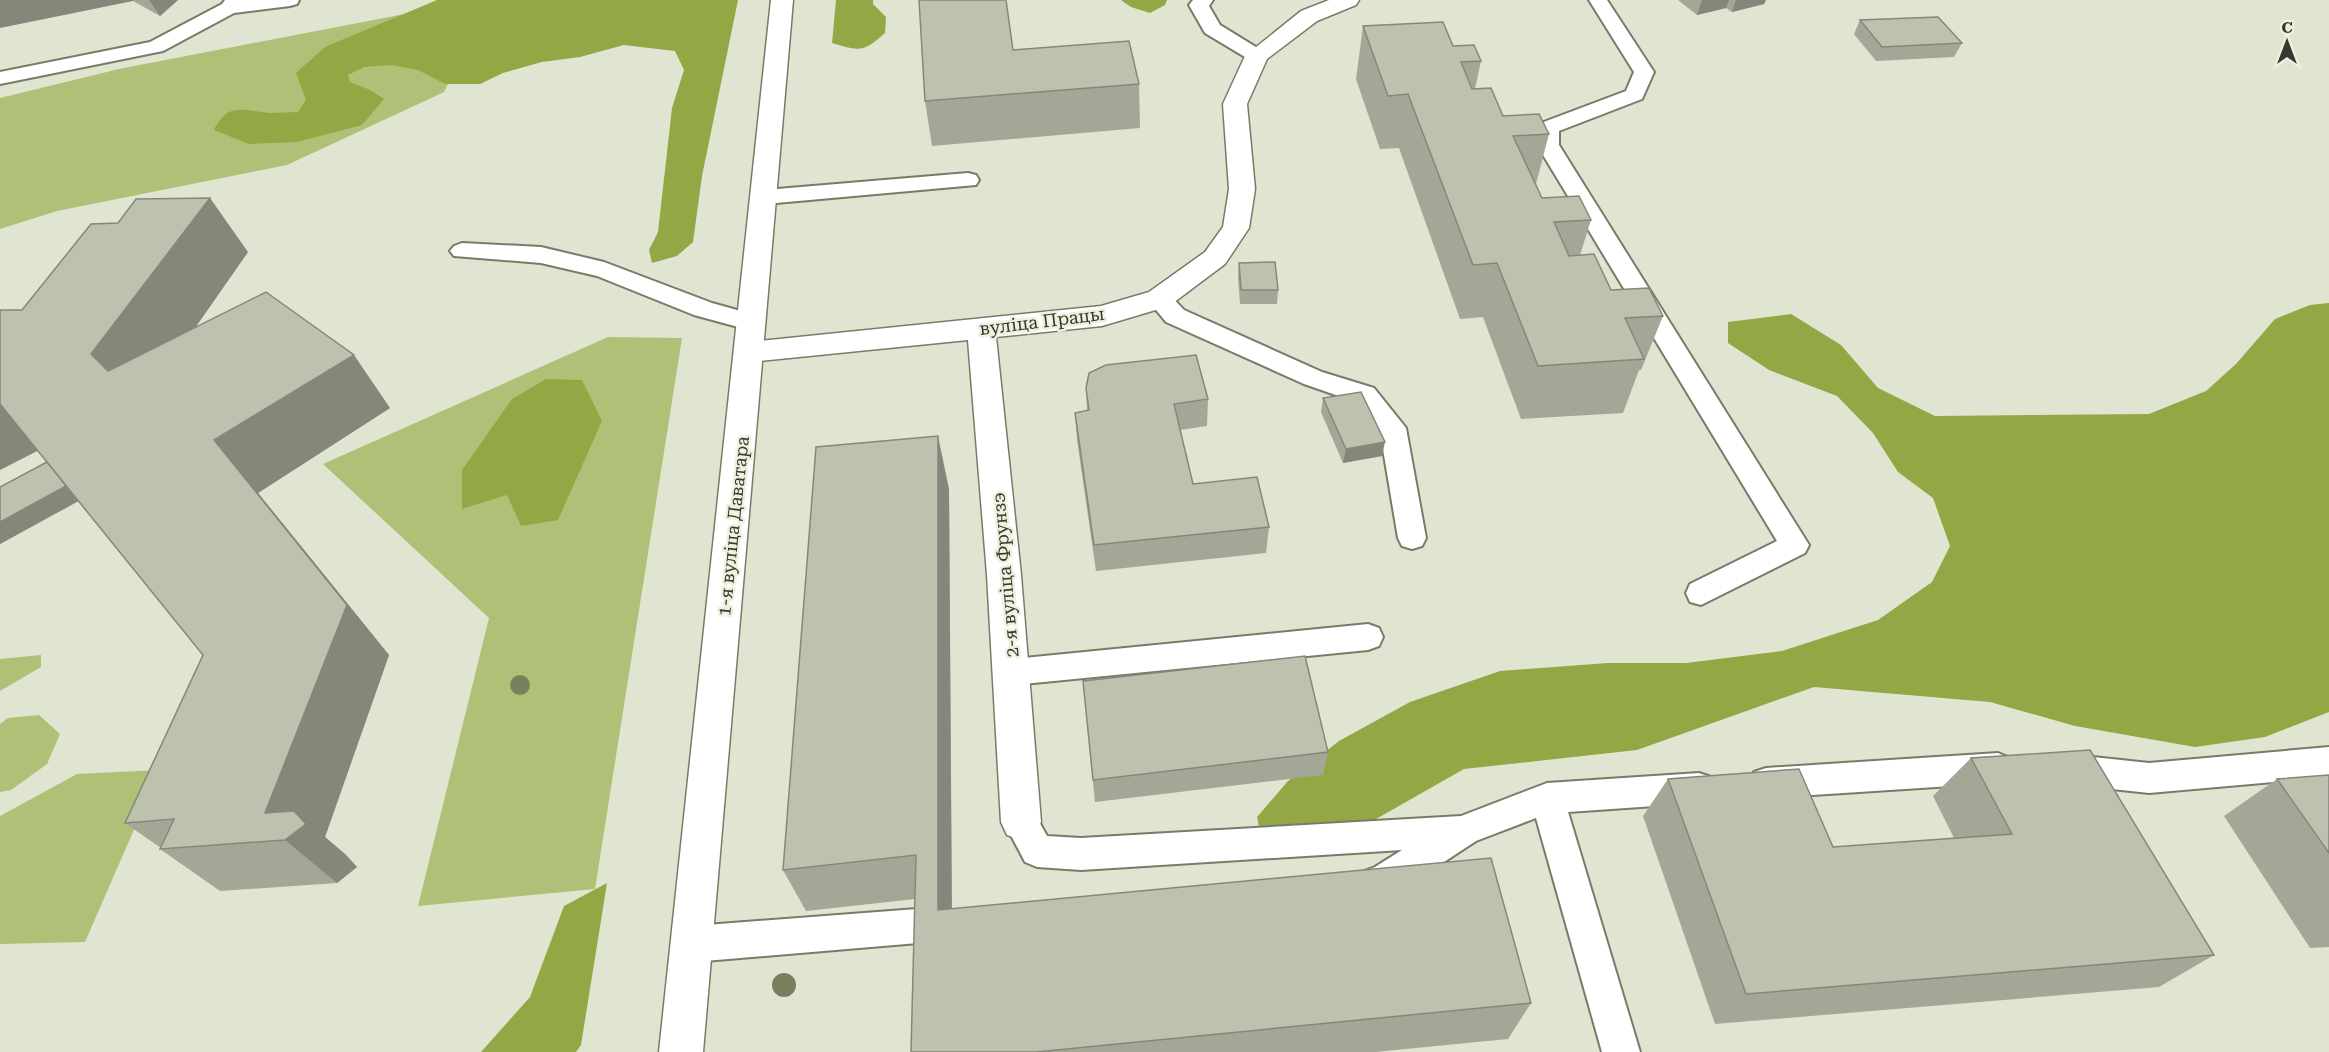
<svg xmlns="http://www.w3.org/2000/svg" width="2329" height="1052" viewBox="0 0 2329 1052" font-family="'Roboto Serif',serif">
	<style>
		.green { fill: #b0c177 }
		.forest { fill: #94a745 }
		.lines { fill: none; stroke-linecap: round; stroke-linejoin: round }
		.service-casing { stroke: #777c69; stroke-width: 4 }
		.minor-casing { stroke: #777c69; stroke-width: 3 }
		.tertiary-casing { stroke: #777c69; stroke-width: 3 }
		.service { fill: #fff; fill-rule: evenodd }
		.minor { fill: #fff; fill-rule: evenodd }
		.tertiary { fill: #fff; fill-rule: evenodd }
		.tree { fill: #79805f }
		.wall { fill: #a3a796 }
		.shaded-wall { fill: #84887a }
		.building { fill: #bdc2ae; stroke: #84887a; stroke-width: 1.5 }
		.labels { text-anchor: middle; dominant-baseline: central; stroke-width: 5; stroke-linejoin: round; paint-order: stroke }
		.street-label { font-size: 18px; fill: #373931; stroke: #ecf2dd }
	</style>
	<rect width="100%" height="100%" fill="#dfe5d0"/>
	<!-- green -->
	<g class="green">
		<polygon points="446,6 461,58 444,92 287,165 57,211 0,229 0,98 119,69"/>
		<polygon points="608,337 682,338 595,889 418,906 489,618 323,464"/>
		<polygon points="41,655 41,667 0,691 0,659"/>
		<polygon points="39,715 60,734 47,764 11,790 0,792 0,724 8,718"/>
		<polygon points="160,770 85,942 0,944 0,816 77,774"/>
	</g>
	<!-- forest -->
	<g class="forest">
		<path d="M437,0H738L702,176L693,242L677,256L652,263L649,250L658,232L672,108L684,70L675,51L624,45L580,57L542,62L503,73L480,84H445L418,70L391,65L364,67L348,75L350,82L370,90L384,99L362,125L297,142L249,144L214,130C228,101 243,111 270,113C279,113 289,112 298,112L306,100L296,73L325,47Z"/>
		<path d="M836,0H873V4L886,17L885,33C863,53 859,51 832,43Z"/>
		<polygon points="1121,0 1167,0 1165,5 1150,13 1131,7"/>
		<polygon points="2329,303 2329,712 2265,737 2195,747 2075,726 1990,702 1814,687 1637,750 1464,769 1369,823 1262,841 1257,817 1288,781 1339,741 1410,702 1500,671 1608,663 1686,663 1782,651 1878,620 1932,582 1950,546 1933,498 1898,472 1873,433 1837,396 1769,370 1728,343 1728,322 1791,314 1841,345 1878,388 1935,416 2149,414 2206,391 2236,364 2275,319 2310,305"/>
		<polygon points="546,379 582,380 602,421 558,520 521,526 507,495 462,509 462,470 512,399"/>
		<polygon points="607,883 581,1045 576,1052 481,1052 530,997 564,906"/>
	</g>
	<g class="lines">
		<!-- service casing -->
		<g class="service-casing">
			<g id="service">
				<polygon points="225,0 299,0 297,4 290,6 234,13 163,51 0,84 0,72 150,42 222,4"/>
				<polygon points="1193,0 1213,0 1209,6 1220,25 1264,52 1267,56 1264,60 1250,60 1205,33 1189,5"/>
				<polygon points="1589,0 1607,0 1654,72 1642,99 1559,131 1559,145 1809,545 1805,553 1701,605 1690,602 1686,593 1690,584 1777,541 1537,145 1538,128 1541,123 1626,91 1634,72"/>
				<polygon points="968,173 976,175 979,180 976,185 765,204 757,202 754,197 757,192 765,190"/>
				<polygon points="462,243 541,247 604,262 712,303 762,317 765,323 762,329 753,331 694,315 597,276 541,263 454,256 450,251 454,246"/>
				<polygon points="1159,291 1168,293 1184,310 1322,372 1374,388 1406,428 1426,538 1422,546 1412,549 1402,546 1398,538 1380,431 1356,402 1304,384 1166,322 1147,299 1150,293"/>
				<polygon points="1368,624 1379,628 1383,637 1379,646 1368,650 1013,685 1002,681 997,672 1002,663 1013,659"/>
				<polygon points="2329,747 2329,777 2149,793 2065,784 2053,779 2049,769 2053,759 2065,754 2149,763"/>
				<polygon points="1998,753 2010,758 2014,768 2010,778 1998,783 1766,798 1754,794 1749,783 1754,772 1766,768"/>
				<polygon points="1699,773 1711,777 1716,788 1711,799 1699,803 1568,812 1640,1052 1602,1052 1536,818 1476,841 1392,896 1380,901 1362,896 1357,884 1362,872 1375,867 1402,850 1081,870 1037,867 1025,862 1004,822 1009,811 1021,806 1033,811 1047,836 1081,838 1461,816 1547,783"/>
				<polygon points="930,908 943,913 948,925 943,937 930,942 693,962 680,957 675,944 680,931 693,926"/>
			</g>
		</g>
		<!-- minor casing -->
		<g class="minor-casing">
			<polygon id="minor" points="1329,0 1359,0 1356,5 1317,21 1267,59 1247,104 1255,189 1249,228 1225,264 1169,306 1102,326 996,337 1021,575 1041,822 1035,835 1021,840 1007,835 1001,822 987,575 968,340 750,362 740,359 735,352 740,345 750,342 1101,306 1149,292 1205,252 1223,227 1229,189 1223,104 1245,56 1301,11"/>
		</g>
		<!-- tertiary casing -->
		<g class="tertiary-casing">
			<polygon id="tertiary" points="771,0 793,0 703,1052 659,1052"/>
		</g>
		<!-- service -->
		<use href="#service" class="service"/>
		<!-- minor -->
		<use href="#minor" class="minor"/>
		<!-- tertiary -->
		<use href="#tertiary" class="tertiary"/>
	</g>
	<!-- trees -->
	<g class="tree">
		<circle cx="520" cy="685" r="10"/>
		<circle cx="784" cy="985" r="12"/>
	</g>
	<!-- wall -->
	<g class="wall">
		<polygon points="0,0 178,0 160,16 133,1"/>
		<polygon points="1678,0 1766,0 1764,4 1732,12 1726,8 1697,15"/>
		<polygon points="1860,20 1962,43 1954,57 1876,61 1854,34"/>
		<polygon points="1363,26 1453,46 1481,61 1475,89 1503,116 1549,134 1536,184 1542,198 1591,220 1580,255 1611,290 1663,316 1641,370 1639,370 1623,413 1521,419 1483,317 1460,319 1399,148 1380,149 1356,79"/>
		<polygon points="1013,50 1139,84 1140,128 932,146 925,101"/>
		<polygon points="248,252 195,328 390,408 258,493 389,655 325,837 345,854 357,867 337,883 220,891 160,849 161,848 125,823 203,655 78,501 0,544 0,487 47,462 38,450 0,470 0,310 22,310"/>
		<polygon points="1239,263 1278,290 1277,304 1240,304 1238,277"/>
		<polygon points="1086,388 1208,399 1207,426 1180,430 1193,484 1269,527 1266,553 1096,571 1077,440 1075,413 1087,411"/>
		<polygon points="1323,398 1382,456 1343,463 1321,412"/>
		<polygon points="949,489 952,909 1531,1003 1508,1039 1375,1052 911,1052 915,899 806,911 783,870"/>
		<polygon points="1083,681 1328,752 1323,775 1095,802"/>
		<polygon points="1971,758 2214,955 2159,987 1715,1024 1643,816 1668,779 1833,847 1954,838 1933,796"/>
		<polygon points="2329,775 2329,947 2310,948 2224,816 2277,779"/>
	</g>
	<!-- shaded-wall -->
	<g class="shaded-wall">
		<polygon points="0,0 133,0 133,1 0,28"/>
		<polygon points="149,0 178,0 160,16"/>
		<polygon points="1702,0 1729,0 1726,8 1697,15"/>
		<polygon points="1736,0 1766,0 1764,4 1732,12"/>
		<polygon points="210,198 248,252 139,408 91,354"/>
		<polygon points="354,355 390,408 258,493 389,655 325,837 345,854 357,867 337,883 285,840 265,813 214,440"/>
		<polygon points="0,402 45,447 0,470"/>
		<polygon points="938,436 949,489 952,950 938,910"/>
		<polygon points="1385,442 1382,456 1343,463 1346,449"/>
		<polygon points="72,483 86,497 0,544 0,522"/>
	</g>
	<!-- building -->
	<g class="building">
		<polygon points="919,0 1006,0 1013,50 1129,41 1139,84 925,101"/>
		<polygon points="1938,17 1962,43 1882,47 1860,20"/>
		<polygon points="1443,22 1453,46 1474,45 1481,61 1461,62 1472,89 1491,88 1503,116 1539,114 1549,134 1513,136 1542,198 1579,196 1591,220 1554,222 1569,256 1594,254 1611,290 1649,288 1663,316 1625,318 1644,359 1538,366 1497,263 1473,265 1408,94 1388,96 1363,26"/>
		<polygon points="210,198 91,354 108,371 266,292 354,355 214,440 347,605 265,813 294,811 306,824 285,840 160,849 174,819 125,823 203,655 0,404 0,310 22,310 91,224 118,223 136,199"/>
		<polygon points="1275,262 1278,290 1241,290 1239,263"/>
		<polygon points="1196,355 1208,399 1174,404 1193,484 1257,477 1269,527 1094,545 1075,413 1089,410 1086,388 1089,373 1106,365"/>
		<polygon points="1361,392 1385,442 1346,449 1323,398"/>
		<polygon points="938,436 938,910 1491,858 1531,1003 1036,1052 911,1052 916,855 783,870 816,447"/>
		<polygon points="47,462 66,486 0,522 0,487"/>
		<polygon points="1305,656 1328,752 1093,780 1083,681"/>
		<polygon points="2090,750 2214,955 1746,994 1668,779 1799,769 1833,847 2012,834 1971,758"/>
		<polygon points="2329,775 2329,853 2277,779"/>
	</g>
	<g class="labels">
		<!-- street labels -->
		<g class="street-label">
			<text transform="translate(1042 321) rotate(-7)">вуліца Працы</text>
			<text transform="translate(733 526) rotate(-84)">1-я вуліца Даватара</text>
			<text transform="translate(1005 575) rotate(-95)">2-я вуліца Фрунзэ</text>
		</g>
	</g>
	<!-- north arrow -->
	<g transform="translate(2287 42)" stroke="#ecf2dd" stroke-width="4.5" paint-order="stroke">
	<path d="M0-4.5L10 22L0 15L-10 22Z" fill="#373931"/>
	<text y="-9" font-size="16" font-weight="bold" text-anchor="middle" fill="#373931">С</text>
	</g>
</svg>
